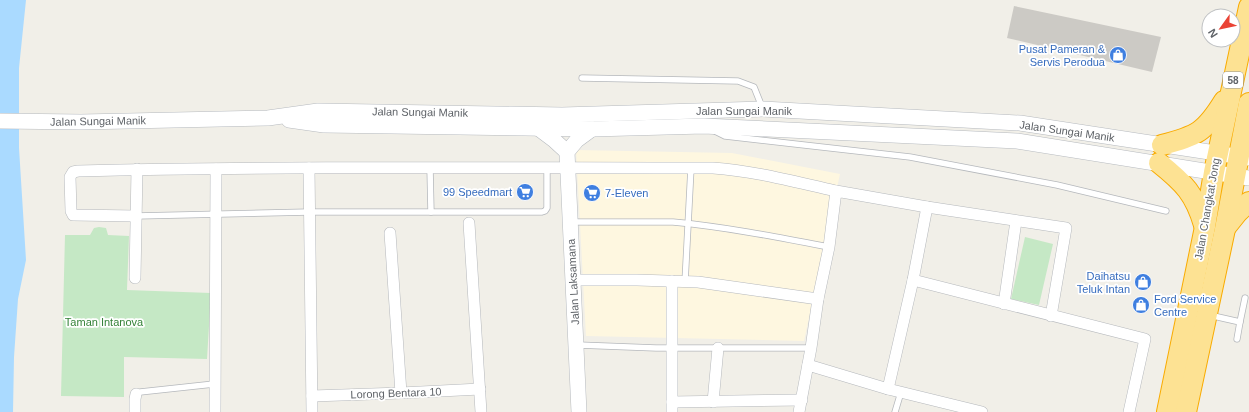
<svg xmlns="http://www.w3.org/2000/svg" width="1249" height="412" viewBox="0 0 1249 412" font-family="Arial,sans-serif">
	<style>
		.commercial { fill: #fef7e0 }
		.green { fill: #c5e8c5 }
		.water { fill: #aadaff }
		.building { fill: #cccac5 }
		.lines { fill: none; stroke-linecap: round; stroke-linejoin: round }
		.lane-casing { stroke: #b5b8bc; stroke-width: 7 }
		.street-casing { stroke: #b5b8bc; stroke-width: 12 }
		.secondary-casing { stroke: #b6babf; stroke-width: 16 }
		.highway-casing { stroke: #f9ab00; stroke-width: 22 }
		.lane { stroke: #fff; stroke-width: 5.5 }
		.street { stroke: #fff; stroke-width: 11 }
		.secondary { stroke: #fff; stroke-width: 15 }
		.highway { stroke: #fde293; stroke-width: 20 }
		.labels { text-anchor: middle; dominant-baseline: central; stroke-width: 3.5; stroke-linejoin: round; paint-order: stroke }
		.shield { fill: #fff; stroke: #8f9295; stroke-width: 1 }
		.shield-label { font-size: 10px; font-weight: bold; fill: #5f6368 }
		.shop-label { font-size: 11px; fill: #366cbe; stroke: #fff; text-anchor: end }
		.street-label { font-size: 11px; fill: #5f6368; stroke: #fff }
		.park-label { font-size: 11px; fill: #348238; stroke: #fff }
	</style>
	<rect width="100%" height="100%" fill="#f1efe8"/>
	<!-- commercial -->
	<polygon class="commercial" points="576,150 732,153 840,174 804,341 586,336"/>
	<!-- green -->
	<g class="green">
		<polygon points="99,227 106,228 108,235 129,236 127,290 211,293 207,359 124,357 124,397 61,396 65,235 90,235 94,228"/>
		<polygon points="1025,237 1053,244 1039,305 1011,299"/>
	</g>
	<!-- water -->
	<polygon class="water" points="0,0 26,0 19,68 19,148 26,260 18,299 14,357 13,412 0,412"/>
	<!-- building -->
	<polygon class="building" points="1014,6 1161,37 1152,72 1007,38"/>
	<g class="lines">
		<!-- lane casing -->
		<g class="lane-casing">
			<g id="lane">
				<polyline points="582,78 738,81 754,87 762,107"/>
				<polyline points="715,131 725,136 910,157 1057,185 1166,211"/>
				<polyline points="430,168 431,212"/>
				<polyline points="136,216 309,212 542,212 545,211 547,208 547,167"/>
				<path d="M571,222H673C726,227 777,237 829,247"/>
				<polyline points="685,282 691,168"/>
				<polyline points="1209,315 1240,322 1237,339"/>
				<polyline points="1240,322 1245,298"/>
				<polyline points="578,345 656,348 811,348"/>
				<polyline points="136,394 140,392 214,384"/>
				<polyline points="895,412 901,392"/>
			</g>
		</g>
		<!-- street casing -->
		<g class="street-casing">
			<g id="street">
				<polyline points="309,168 312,412"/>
				<path d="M136,216L73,215L71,211L70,177L73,172L78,171C290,166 502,168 713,168C755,171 795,182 836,191"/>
				<polyline points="469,223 481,412"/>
				<polyline points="390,233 401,393"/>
				<polyline points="135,278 137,169"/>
				<polyline points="573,280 637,280 698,282 818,299"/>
				<polyline points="913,280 1145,339 1129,412"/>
				<polyline points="672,281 672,412"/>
				<polyline points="1004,304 1016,221"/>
				<polyline points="808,365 888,389 982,412"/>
				<polyline points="888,389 913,280 927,207"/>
				<polyline points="312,396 401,393 480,389"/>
				<polyline points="672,402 802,400"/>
				<polyline points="713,402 718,348"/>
				<polyline points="135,412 135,399 136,394"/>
				<polyline points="215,412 216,169"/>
				<polyline points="799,412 811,348 818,299 829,247 836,191 927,207 1066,228 1051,316"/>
			</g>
		</g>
		<!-- secondary casing -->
		<g class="secondary-casing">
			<g id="secondary">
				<polyline points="289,120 324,125 592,129 704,126 1017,141 1249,178"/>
				<polyline points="0,121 81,122 268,118 318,111 562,115 763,109 1020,123 1249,158"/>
				<polyline points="538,128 554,140 567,152"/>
				<polyline points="579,412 567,152 577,140 592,129"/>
			</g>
		</g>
		<!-- highway casing -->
		<g class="highway-casing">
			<g id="highway">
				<path d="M1162,145C1197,136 1205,132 1224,101"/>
				<path d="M1159,163C1184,183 1195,194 1204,225"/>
				<polyline points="1226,227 1238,212 1249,202"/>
				<polyline points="1167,412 1205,227 1214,172 1249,7"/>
				<polyline points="1186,412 1225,229 1249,103"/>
			</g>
		</g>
		<!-- lane -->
		<use href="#lane" class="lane"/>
		<!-- street -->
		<use href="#street" class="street"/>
		<!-- secondary -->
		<use href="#secondary" class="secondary"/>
		<!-- highway -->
		<use href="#highway" class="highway"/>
	</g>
	<!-- icons -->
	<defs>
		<g id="shop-disc" transform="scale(0.9)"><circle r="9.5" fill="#3f7fe0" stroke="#fff"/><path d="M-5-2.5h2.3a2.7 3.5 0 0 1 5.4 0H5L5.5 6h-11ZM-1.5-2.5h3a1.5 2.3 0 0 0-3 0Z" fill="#fff"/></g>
		<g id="supermarket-disc" transform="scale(0.9)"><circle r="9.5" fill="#3f7fe0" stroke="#fff"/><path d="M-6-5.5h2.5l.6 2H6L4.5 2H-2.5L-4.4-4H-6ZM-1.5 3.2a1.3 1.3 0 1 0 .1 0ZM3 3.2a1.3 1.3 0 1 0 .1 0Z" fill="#fff"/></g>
	</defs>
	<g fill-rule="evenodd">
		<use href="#shop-disc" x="1118" y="55"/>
		<use href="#supermarket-disc" x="525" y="192"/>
		<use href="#supermarket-disc" x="592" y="193"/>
		<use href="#shop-disc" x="1143" y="282"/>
		<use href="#shop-disc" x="1141" y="305"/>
	</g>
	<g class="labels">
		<!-- shield labels -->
		<rect class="shield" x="1223" y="72" width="20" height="16" rx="3"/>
		<g class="shield-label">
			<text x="1233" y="80">58</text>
		</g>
		<!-- shop labels -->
		<g class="shop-label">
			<text x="1105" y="49">Pusat Pameran &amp;<tspan x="1105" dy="13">Servis Perodua</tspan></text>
			<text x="512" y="192">99 Speedmart</text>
			<text x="605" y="193" text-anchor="start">7-Eleven</text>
			<text x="1130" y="276">Daihatsu<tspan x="1130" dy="13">Teluk Intan</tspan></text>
			<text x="1154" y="299" text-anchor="start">Ford Service<tspan x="1154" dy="13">Centre</tspan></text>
		</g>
		<!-- street labels -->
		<g class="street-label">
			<text x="744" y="111">Jalan Sungai Manik</text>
			<text transform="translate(420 112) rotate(1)">Jalan Sungai Manik</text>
			<text transform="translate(98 121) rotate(-1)">Jalan Sungai Manik</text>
			<text transform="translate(1067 131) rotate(8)">Jalan Sungai Manik</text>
			<text transform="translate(1207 209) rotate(-80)">Jalan Changkat Jong</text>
			<text transform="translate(573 282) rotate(-93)">Jalan Laksamana</text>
			<text transform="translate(396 393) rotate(-2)">Lorong Bentara 10</text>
		</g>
		<!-- park labels -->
		<g class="park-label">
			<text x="104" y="322">Taman Intanova</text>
		</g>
	</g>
	<!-- north arrow -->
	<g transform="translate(1221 28) rotate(237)"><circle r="19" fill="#ffffff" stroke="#bfc1c3"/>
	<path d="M0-3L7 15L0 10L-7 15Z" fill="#ea4335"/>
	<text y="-6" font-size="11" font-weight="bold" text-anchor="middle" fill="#5f6368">N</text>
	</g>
</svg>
